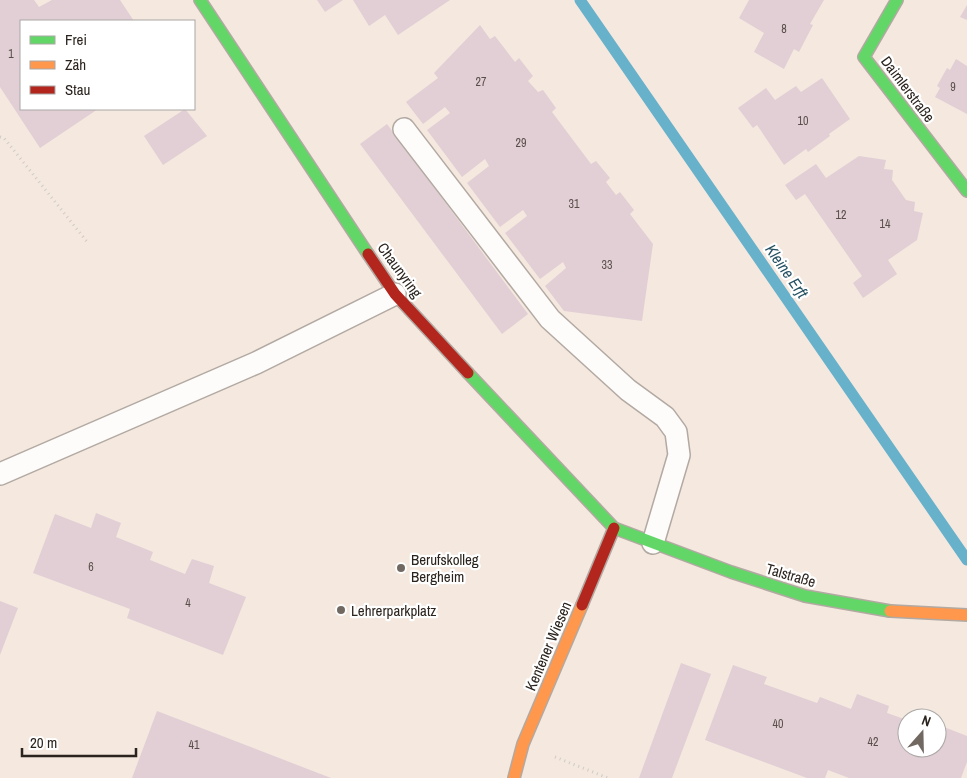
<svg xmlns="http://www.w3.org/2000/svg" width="967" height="778" viewBox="0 0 967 778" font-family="'Archivo Narrow',sans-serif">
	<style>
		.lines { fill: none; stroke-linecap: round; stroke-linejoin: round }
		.stream { stroke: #68b1ca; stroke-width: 11 }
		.building { fill: #e2cfd5 }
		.lane-casing { stroke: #b2a9a2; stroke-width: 24 }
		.fast-casing { stroke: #b2a9a2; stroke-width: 14 }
		.slow-casing { stroke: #b2a9a2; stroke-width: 14 }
		.jam-casing { stroke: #b2a9a2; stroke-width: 14 }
		.path { stroke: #cfcbc7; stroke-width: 3; stroke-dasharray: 1 4; stroke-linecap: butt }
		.lane { stroke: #fdfcfa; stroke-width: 21 }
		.fast { stroke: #63d668; stroke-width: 11 }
		.slow { stroke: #ff974d; stroke-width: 11 }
		.jam { stroke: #b3261e; stroke-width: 11 }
		.poi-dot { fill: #716861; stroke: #fff; stroke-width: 2 }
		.labels { text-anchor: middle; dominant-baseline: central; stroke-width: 4.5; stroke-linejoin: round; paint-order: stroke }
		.number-label { font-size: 12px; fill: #594e4b }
		.street-label { font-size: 15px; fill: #2b231d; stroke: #fff }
		.poi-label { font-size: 15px; fill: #2b231d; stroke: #fff; text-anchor: start }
		.water-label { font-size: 16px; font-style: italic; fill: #245061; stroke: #fff }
	</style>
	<rect width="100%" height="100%" fill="#f4e8df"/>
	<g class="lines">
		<!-- stream -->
		<polyline class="stream" points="580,0 967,560"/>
	</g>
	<!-- building -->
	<g class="building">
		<polygon points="0,0 34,0 39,7 52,0 120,0 134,21 21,21 21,109 98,109 40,148 0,87"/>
		<polygon points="317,0 343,0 325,12"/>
		<polygon points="353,0 450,0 398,35 385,15 369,26"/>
		<polygon points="749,0 824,0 810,24 813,25 799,52 794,49 784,69 754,52 764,33 739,18"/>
		<polygon points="967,5 967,20 960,17"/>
		<polygon points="480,25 490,39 495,36 515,62 519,58 533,76 528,81 538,92 543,90 556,108 552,112 591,164 596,161 610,178 606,182 616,195 620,192 634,210 630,214 653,244 642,321 564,311 545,286 566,268 563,262 540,279 505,233 527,216 523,210 500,227 467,183 489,166 485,159 462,177 427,130 450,113 445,107 423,124 406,102 438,78 434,73"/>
		<polygon points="956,59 967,66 967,114 935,97 940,88 937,86 947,68 950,70"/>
		<polygon points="822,78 850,119 829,134 830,136 808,152 806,149 784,165 757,125 753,128 738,108 766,88 775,100 796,86 801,92"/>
		<polygon points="185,109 207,136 163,165 144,136"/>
		<polygon points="387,124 528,314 502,334 360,144"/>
		<polygon points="859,156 886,160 884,169 893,170 892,180 906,200 915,202 914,211 923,213 917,240 888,260 897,274 863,298 853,283 862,276 805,194 796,200 785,185 816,164 826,178"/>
		<polygon points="96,513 121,523 116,537 153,552 150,560 185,574 192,559 214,566 209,583 246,597 223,655 127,618 130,609 33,573 55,514 91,528"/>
		<polygon points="0,601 18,608 0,655"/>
		<polygon points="681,663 711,674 672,778 639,778"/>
		<polygon points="733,665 767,677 764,684 817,703 820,697 851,709 857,694 889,706 887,713 907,720 907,748 937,748 937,732 941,733 944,727 967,736 967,762 961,778 849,778 828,770 825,778 807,778 705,740"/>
		<polygon points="157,711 331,778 132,778"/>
	</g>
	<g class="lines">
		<!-- lane casing -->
		<g class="lane-casing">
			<g id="lane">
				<polyline points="404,129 550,319 628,390 665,417 676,432 679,455 653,543"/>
				<polyline points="0,474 256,363 395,294"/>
			</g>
		</g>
		<!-- fast casing -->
		<g class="fast-casing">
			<g id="fast">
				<polyline points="200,0 368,254"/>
				<polyline points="897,0 864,57 967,191"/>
				<polyline points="468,373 614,528 731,572 805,596 890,611"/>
			</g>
		</g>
		<!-- slow casing -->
		<g class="slow-casing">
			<g id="slow">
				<polyline points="890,611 967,615"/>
				<polyline points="514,778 523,744 582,605"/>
			</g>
		</g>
		<!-- jam casing -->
		<g class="jam-casing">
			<g id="jam">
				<polyline points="368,254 395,294 468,373"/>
				<polyline points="582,605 614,528"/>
			</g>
		</g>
		<!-- path -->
		<g class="path">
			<polyline points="0,137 4,138 88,243"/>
			<polyline points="555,757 608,778"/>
		</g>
		<!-- lane -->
		<use href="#lane" class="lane"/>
		<!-- fast -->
		<use href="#fast" class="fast"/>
		<!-- slow -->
		<use href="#slow" class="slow"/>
		<!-- jam -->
		<use href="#jam" class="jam"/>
	</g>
	<!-- markers -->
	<g class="poi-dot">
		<circle cx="401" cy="568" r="5"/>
		<circle cx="341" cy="610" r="5"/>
	</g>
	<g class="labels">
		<!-- number labels -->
		<g class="number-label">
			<text x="784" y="29">8</text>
			<text x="11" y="54">1</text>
			<text x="481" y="82">27</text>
			<text x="953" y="87">9</text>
			<text x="803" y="121">10</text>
			<text x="521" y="143">29</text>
			<text x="574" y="204">31</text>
			<text x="841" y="215">12</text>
			<text x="885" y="224">14</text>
			<text x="607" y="265">33</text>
			<text x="91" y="567">6</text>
			<text x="188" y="603">4</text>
			<text x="778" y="724">40</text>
			<text x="873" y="742">42</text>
			<text x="194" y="745">41</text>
		</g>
		<!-- street labels -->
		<g class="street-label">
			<text transform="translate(908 89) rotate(53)">Daimlerstraße</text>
			<text transform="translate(400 270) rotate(54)">Chaunyring</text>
			<text transform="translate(791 575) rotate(16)">Talstraße</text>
			<text transform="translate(548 646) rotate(-67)">Kentener Wiesen</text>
		</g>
		<!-- poi labels -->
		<g class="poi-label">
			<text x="411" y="559">Berufskolleg<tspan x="411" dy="17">Bergheim</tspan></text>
			<text x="351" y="610">Lehrerparkplatz</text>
		</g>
		<!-- water labels -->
		<g class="water-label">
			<text transform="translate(787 271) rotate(55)">Kleine Erft</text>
		</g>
	</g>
	<!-- legend -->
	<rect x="20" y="20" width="175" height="90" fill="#ffffff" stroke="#aaa7a5"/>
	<rect x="30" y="36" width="25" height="8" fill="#63d668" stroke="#aaa7a5"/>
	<text x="65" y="45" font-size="15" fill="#2b231d">Frei</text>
	<rect x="30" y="61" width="25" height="8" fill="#ff974d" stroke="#aaa7a5"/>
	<text x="65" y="70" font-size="15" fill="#2b231d">Zäh</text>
	<rect x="30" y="86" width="25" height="8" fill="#b3261e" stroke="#aaa7a5"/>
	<text x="65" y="95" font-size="15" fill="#2b231d">Stau</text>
	<!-- north arrow -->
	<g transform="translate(922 733) rotate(20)"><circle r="24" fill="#ffffff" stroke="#aaa7a5"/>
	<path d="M0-4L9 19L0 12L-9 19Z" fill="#716861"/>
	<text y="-8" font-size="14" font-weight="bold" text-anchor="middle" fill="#2b231d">N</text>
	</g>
	<!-- scale -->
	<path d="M22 748v8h114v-8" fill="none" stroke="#2b231d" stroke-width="2.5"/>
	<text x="30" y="748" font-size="15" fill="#2b231d" stroke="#ffffff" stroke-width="4" paint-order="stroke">20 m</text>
</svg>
